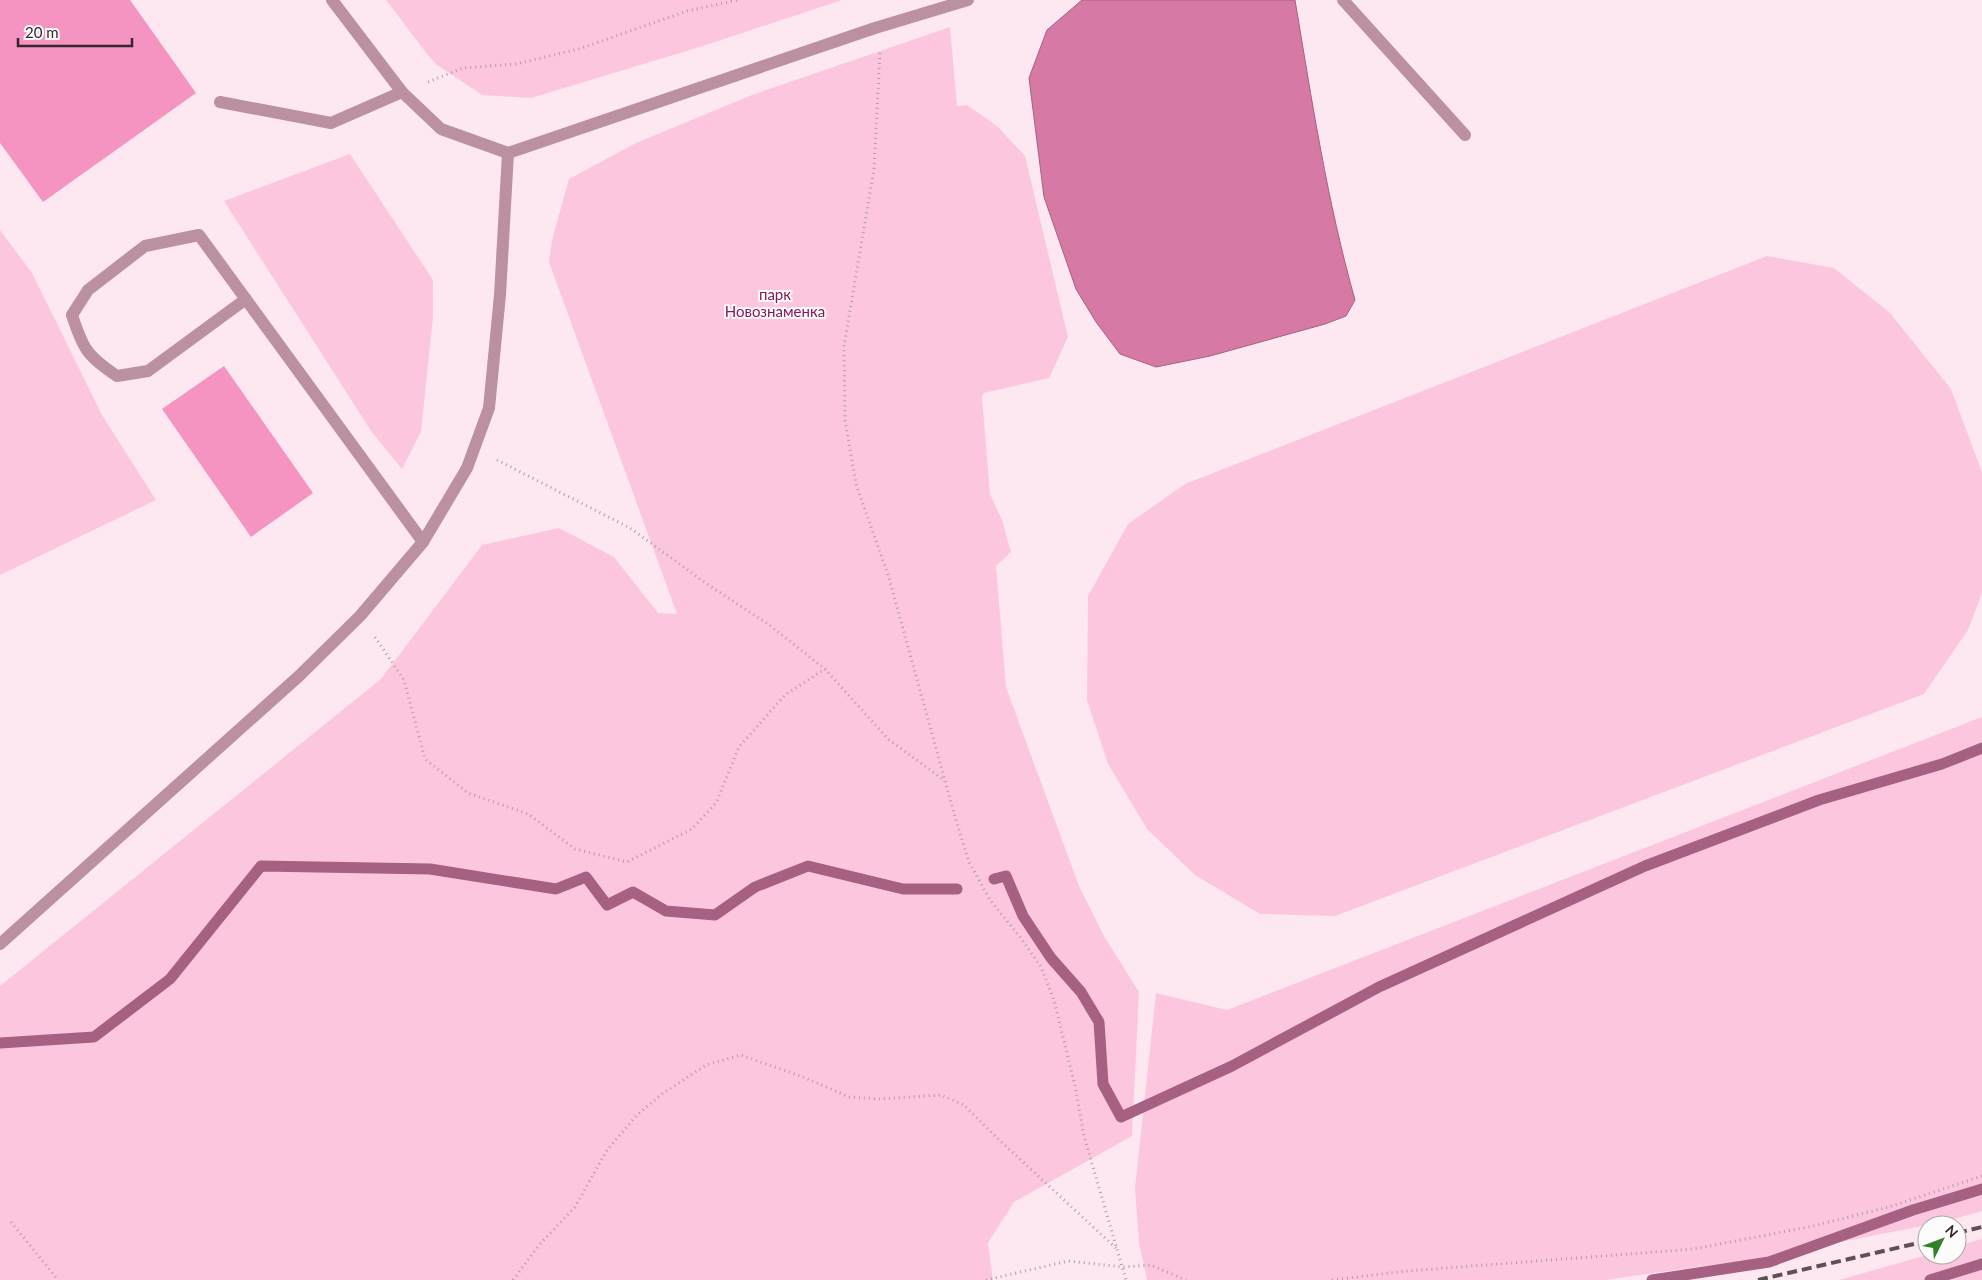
<svg xmlns="http://www.w3.org/2000/svg" width="1982" height="1280" viewBox="0 0 1982 1280" font-family="Lato,sans-serif">
	<style>
		.green { fill: #fcc7de }
		.water { fill: #d779a5; stroke: #a66081 }
		.lines { fill: none; stroke-linecap: round; stroke-linejoin: round }
		.stream { stroke: #a66081; stroke-width: 11 }
		.building { fill: #f593c1 }
		.path { stroke: #af9da5; stroke-width: 3; stroke-dasharray: 1 4; stroke-linecap: butt }
		.minor { stroke: #bb90a3; stroke-width: 12 }
		.rail { stroke: #5f5057; stroke-width: 4; stroke-dasharray: 10 5; stroke-linecap: butt }
		.labels { text-anchor: middle; dominant-baseline: central; stroke-width: 4; stroke-linejoin: round; paint-order: stroke }
		.park-label { font-size: 15px; fill: #891859; stroke: #fcfcfc }
	</style>
	<rect width="100%" height="100%" fill="#fde8f1"/>
	<!-- green -->
	<g class="green">
		<polygon points="386,0 842,0 703,46 531,98 482,95 437,65 427,54"/>
		<polygon points="950,27 957,106 967,105 997,126 1025,156 1068,337 1049,378 984,393 982,397 990,494 1002,520 1011,552 996,566 1006,687 1079,886 1104,936 1139,992 1132,1136 1014,1202 988,1243 993,1280 0,1280 0,986 381,679 482,545 559,528 614,557 658,613 677,614 549,262 552,240 569,179 636,143 752,95"/>
		<polygon points="350,154 433,280 433,317 421,432 402,469 371,431 224,201"/>
		<polygon points="0,230 32,273 102,415 156,500 0,575"/>
		<polygon points="1767,256 1834,268 1890,313 1951,389 1982,472 1982,593 1968,630 1924,694 1335,916 1260,914 1195,875 1147,829 1108,764 1087,700 1088,596 1128,524 1185,484"/>
		<polygon points="1982,717 1982,1211 1943,1222 1759,1258 1605,1280 1147,1280 1139,1243 1135,1188 1156,993 1227,1010"/>
		<polygon points="1982,1239 1982,1280 1839,1280 1927,1255 1957,1255 1957,1246"/>
	</g>
	<!-- water -->
	<path class="water" d="M1082,0H1295C1312,101 1327,201 1355,300L1346,316L1325,324L1210,356L1156,367L1120,354L1096,322L1076,289L1044,197L1029,78L1047,30Z"/>
	<g class="lines">
		<!-- stream -->
		<g class="stream">
			<polyline points="994,879 1006,876 1023,916 1051,958 1081,992 1099,1022 1103,1084 1121,1117 1232,1066 1379,987 1645,866 1819,800 1942,764 1982,748"/>
			<polyline points="0,1043 94,1037 170,979 261,866 430,869 556,889 586,877 607,905 633,892 666,911 715,915 755,887 808,866 903,889 957,889"/>
			<polyline points="1652,1280 1769,1262 1913,1210 1982,1189"/>
			<polyline points="1930,1280 1982,1264"/>
		</g>
	</g>
	<!-- building -->
	<g class="building">
		<polygon points="0,0 130,0 196,93 43,202 0,143"/>
		<polygon points="224,366 313,493 251,537 162,409"/>
	</g>
	<g class="lines">
		<!-- path -->
		<g class="path">
			<polyline points="880,53 874,169 844,346 845,420 856,484 889,578 955,817 969,862 990,900 1020,937 1041,967 1054,1000 1075,1086 1084,1136 1126,1280"/>
			<polyline points="428,82 463,68 516,64 579,49 687,11 738,0"/>
			<polyline points="497,460 630,528 707,584 768,624 825,669 888,739 944,780"/>
			<polyline points="375,637 404,680 425,759 468,793 528,814 575,849 627,862 692,829 716,803 739,747 785,695 825,669"/>
			<polyline points="11,1222 58,1280"/>
			<polyline points="513,1280 539,1245 575,1207 607,1150 637,1115 662,1094 706,1065 741,1055 803,1077 849,1097 880,1099 941,1095 964,1105 995,1136 1118,1250"/>
			<polyline points="986,1280 1068,1261 1123,1267 1151,1265 1186,1280"/>
			<polyline points="1332,1280 1407,1271 1694,1249 1813,1226 1889,1207 1982,1176"/>
		</g>
		<!-- minor -->
		<g class="minor">
			<polyline points="332,0 402,92 441,129 508,153"/>
			<polyline points="1343,0 1465,135"/>
			<polyline points="220,102 331,123 402,92"/>
			<polyline points="508,153 875,28 968,0"/>
			<path d="M246,299L148,371L117,376C87,356 83,349 72,315L88,290L145,246L199,235L423,542"/>
			<polyline points="0,944 299,676 360,616 423,542 467,468 489,408 500,295 508,153"/>
		</g>
		<!-- rail -->
		<g class="rail">
			<polyline points="1957,1233 1982,1227"/>
			<polyline points="1758,1280 1927,1241"/>
		</g>
	</g>
	<g class="labels">
		<!-- park labels -->
		<g class="park-label">
			<text x="775" y="294">парк<tspan x="775" dy="17">Новознаменка</tspan></text>
		</g>
	</g>
	<!-- north arrow -->
	<g transform="translate(1942 1240) rotate(48)"><circle r="24" fill="#fcfcfc" stroke="#aca7a9"/>
	<path d="M0-4L9 19L0 12L-9 19Z" fill="#35812a"/>
	<text y="-8" font-size="14" font-weight="bold" text-anchor="middle" fill="#34272d">N</text>
	</g>
	<!-- scale -->
	<path d="M18 38v8h114v-8" fill="none" stroke="#34272d" stroke-width="2.5"/>
	<text x="25" y="38" font-size="15" fill="#34272d" stroke="#fcfcfc" stroke-width="4" paint-order="stroke">20 m</text>
</svg>
